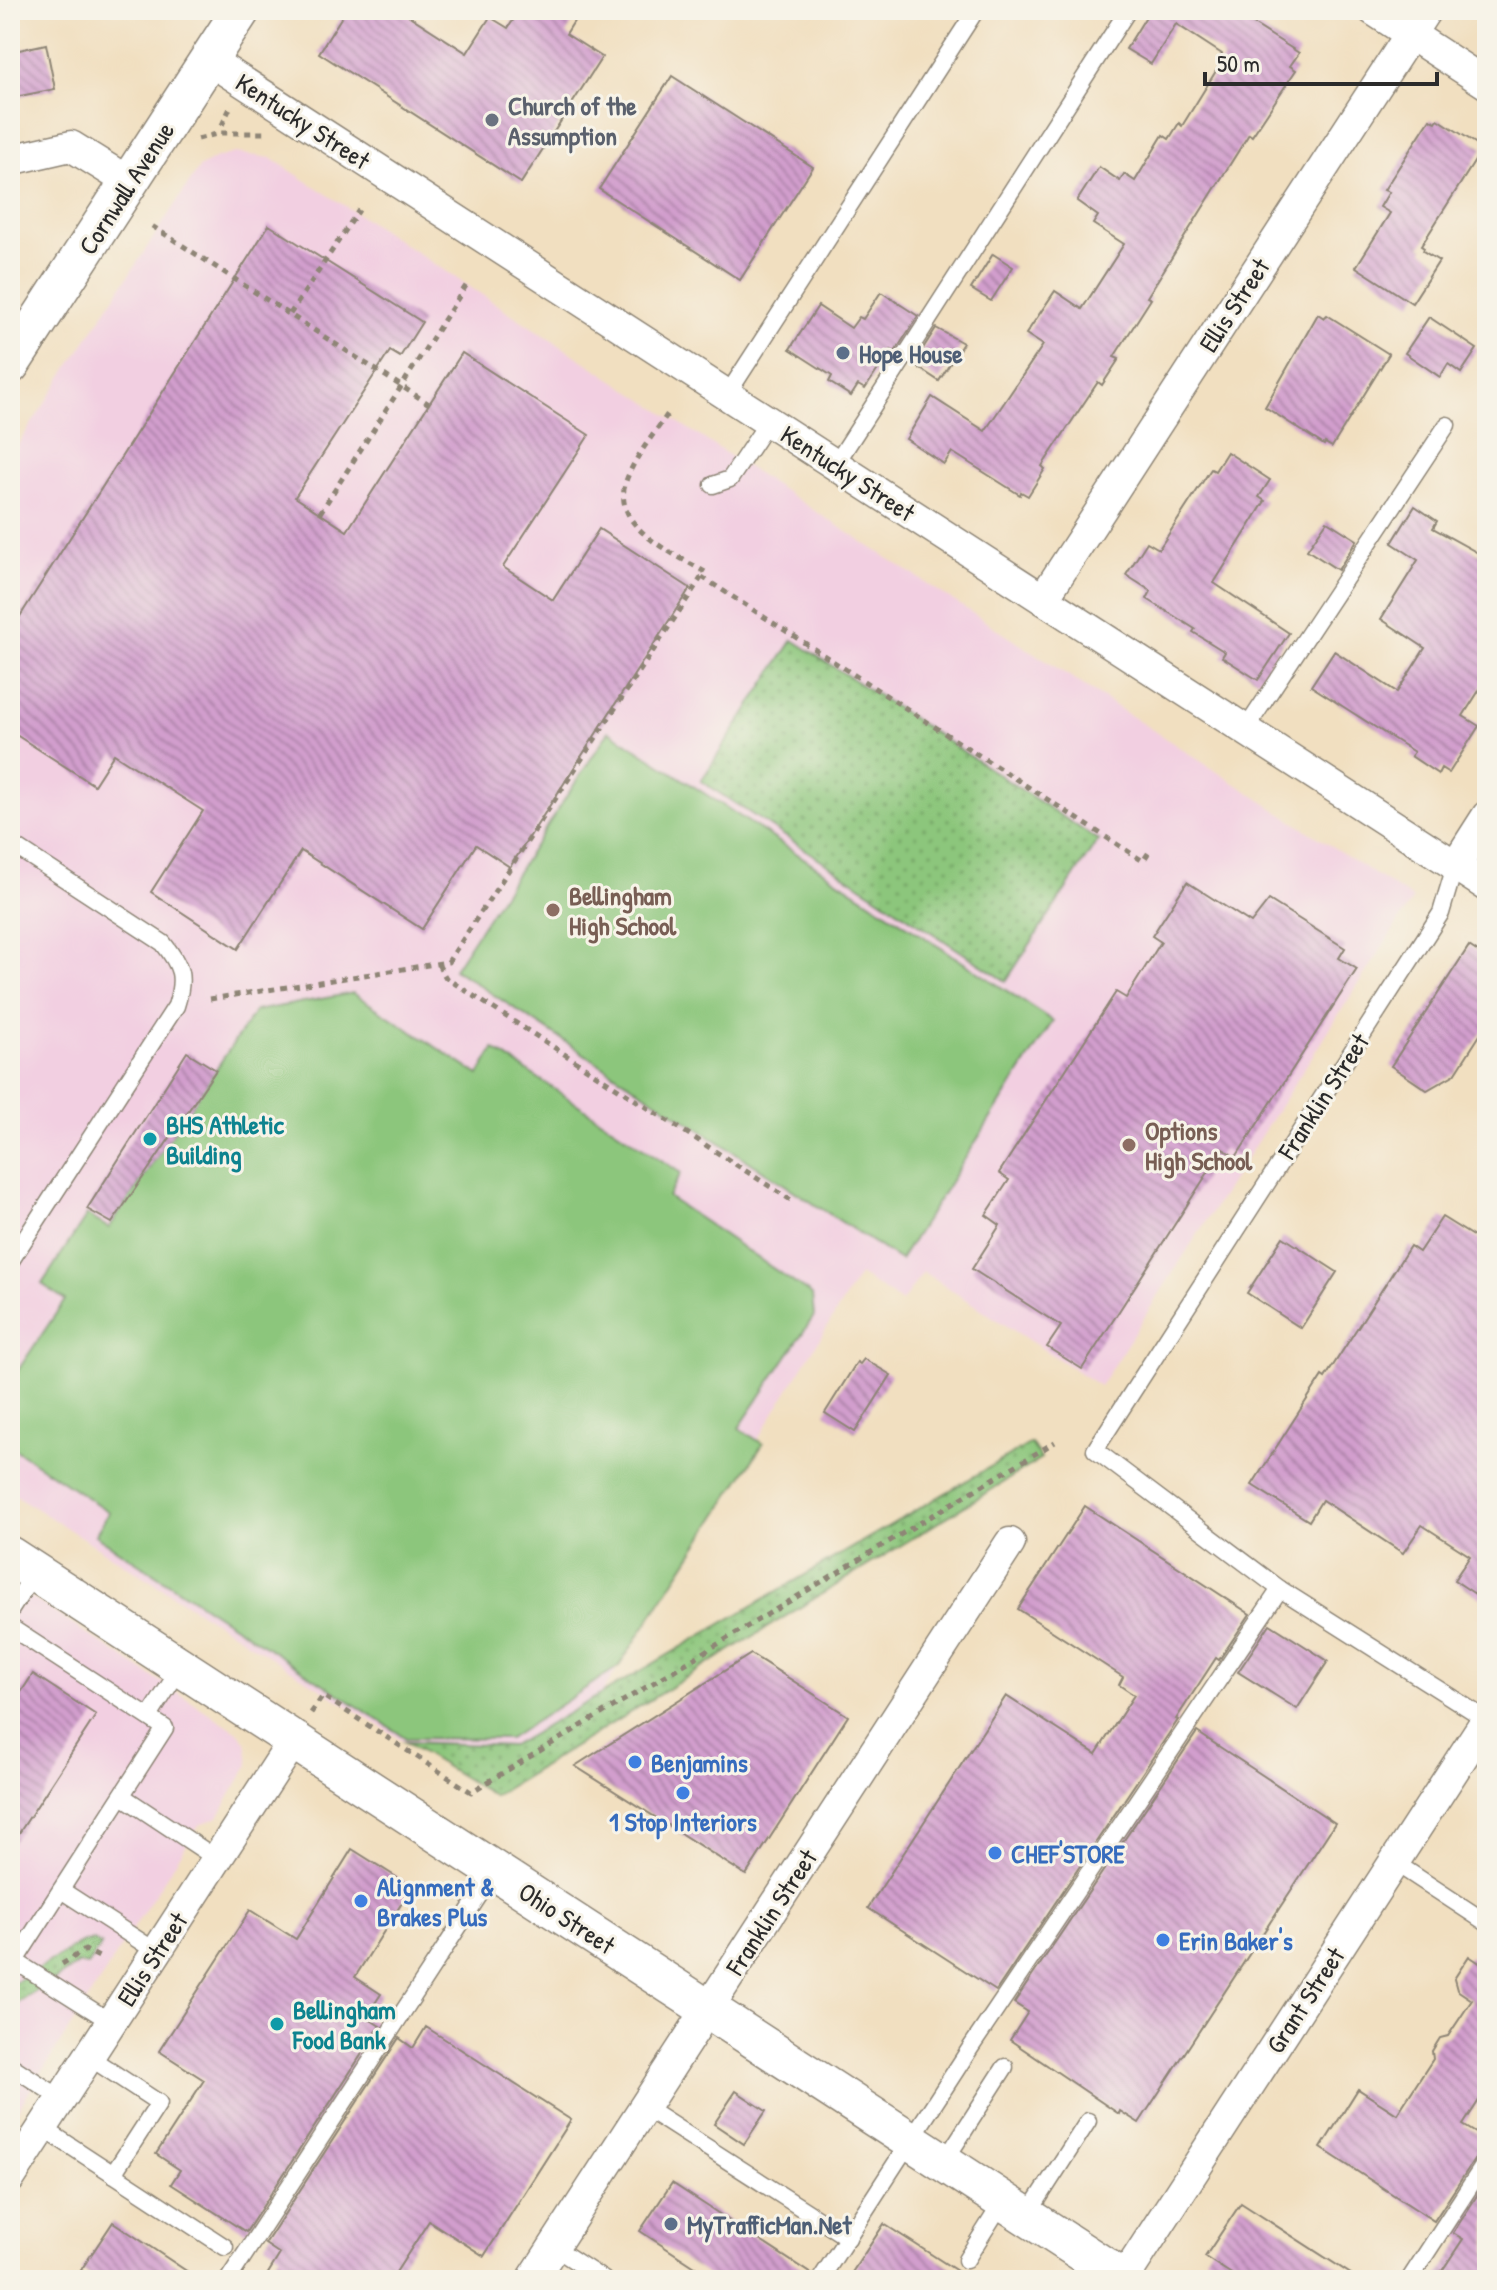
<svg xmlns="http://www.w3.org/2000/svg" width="1497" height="2290" viewBox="0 0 1497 2290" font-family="'Patrick Hand',sans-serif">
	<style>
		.built { fill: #f2cfe1 }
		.green { fill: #8cc67b; stroke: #5c7853; stroke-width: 2 }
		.park { fill: url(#park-dots); stroke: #5c7853; stroke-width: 2 }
		.building { fill: url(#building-back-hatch) }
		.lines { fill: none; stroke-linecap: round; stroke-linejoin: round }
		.service-casing { stroke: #8e8576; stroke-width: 19 }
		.minor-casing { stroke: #8e8576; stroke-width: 33 }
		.tertiary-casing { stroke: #8e8576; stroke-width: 41 }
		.path { stroke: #8e8576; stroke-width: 5; stroke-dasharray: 6 6; stroke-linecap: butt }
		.service { stroke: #fff; stroke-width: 16 }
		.minor { stroke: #fff; stroke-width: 30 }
		.tertiary { stroke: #fff; stroke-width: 38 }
		.worship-dot { fill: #6b7280; stroke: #f7f3e8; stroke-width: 3 }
		.service-dot { fill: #5c6f8a; stroke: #f7f3e8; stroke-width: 3 }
		.education-dot { fill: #8d6e63; stroke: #f7f3e8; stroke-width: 3 }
		.culture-dot { fill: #0f9aa8; stroke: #f7f3e8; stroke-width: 3 }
		.shop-dot { fill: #3f7fe0; stroke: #f7f3e8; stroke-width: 3 }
		.labels { text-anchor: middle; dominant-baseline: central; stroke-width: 6; stroke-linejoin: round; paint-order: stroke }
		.worship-label { font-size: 26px; font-weight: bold; fill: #5b616d; stroke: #f7f3e8; text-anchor: start }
		.street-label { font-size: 26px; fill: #2b2b2b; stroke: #f7f3e8 }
		.service-label { font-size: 26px; font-weight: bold; fill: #4e5e75; stroke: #f7f3e8; text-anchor: start }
		.education-label { font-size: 26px; font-weight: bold; fill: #785e54; stroke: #f7f3e8; text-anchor: start }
		.culture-label { font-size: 26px; font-weight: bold; fill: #0d838f; stroke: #f7f3e8; text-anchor: start }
		.shop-label { font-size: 26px; font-weight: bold; fill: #366cbe; stroke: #f7f3e8; text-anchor: start }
	</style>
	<defs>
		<pattern id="park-dots" width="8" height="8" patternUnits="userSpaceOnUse" patternTransform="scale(2)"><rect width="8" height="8" fill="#8cc67b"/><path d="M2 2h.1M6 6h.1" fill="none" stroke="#73a165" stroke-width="1.8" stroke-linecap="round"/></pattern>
		<pattern id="building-back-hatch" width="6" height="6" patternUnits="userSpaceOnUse" patternTransform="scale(2)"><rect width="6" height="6" fill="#d29ecd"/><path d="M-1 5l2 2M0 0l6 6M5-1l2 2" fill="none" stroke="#ab81a7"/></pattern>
	</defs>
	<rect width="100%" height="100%" fill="#f7f3e8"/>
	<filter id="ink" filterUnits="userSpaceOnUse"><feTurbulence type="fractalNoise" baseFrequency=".0125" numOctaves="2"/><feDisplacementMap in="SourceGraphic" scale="16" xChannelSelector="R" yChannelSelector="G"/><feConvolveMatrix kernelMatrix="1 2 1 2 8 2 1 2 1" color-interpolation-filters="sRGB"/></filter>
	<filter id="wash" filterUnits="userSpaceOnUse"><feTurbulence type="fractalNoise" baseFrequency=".006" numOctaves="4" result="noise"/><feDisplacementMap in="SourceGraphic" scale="32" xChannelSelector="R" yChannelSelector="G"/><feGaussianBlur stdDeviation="1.8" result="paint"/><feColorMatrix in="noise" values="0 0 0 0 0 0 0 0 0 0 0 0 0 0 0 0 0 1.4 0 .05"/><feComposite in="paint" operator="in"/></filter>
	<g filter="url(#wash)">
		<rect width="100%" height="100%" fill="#f1dfc0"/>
		<!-- built -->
		<g class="built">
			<polygon points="235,153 271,158 1413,899 1100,1386 923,1272 902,1302 859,1275 602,1693 512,1746 405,1742 10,1492 10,457 199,168 216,158"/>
			<polygon points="10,1584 238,1732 246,1742 249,1764 218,1817 199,1825 10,2122 10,2008 79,1963 84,1963 83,1942 10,1985"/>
		</g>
		<!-- green -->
		<g class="green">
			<polygon points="609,731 1053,1021 900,1260 454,969"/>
			<polygon points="353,993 479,1075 494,1049 681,1173 668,1197 812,1295 814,1316 739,1428 763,1444 619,1666 509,1739 406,1738 95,1535 109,1512 10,1446 10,1382 65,1300 42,1284 87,1215 109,1228 255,1011"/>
		</g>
		<!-- park -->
		<g class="park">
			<polygon points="793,640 1098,840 1006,981 701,781"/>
			<polygon points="1031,1443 1041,1459 494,1796 405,1742 512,1746"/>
			<polygon points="94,1941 101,1945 88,1965 79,1964 10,2008 10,1985 83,1942"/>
		</g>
		<g id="blocks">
			<!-- building -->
			<g class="building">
				<polygon points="346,10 400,10 467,53 490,17 508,28 520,10 581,10 566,34 602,57 521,183 319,53"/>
				<polygon points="1150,10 1223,10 1241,22 1244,18 1299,53 1290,66 1296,70 1252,136 1249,134 1147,297 1151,299 1114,357 1119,359 1102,385 1098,382 1042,466 1045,469 1028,496 1021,492 1020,495 952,452 944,464 906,439 932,397 985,431 1043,345 1026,334 1055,291 1082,309 1124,244 1093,224 1098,216 1077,201 1099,167 1120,181 1124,174 1135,181 1163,135 1169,139 1179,123 1182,126 1224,58 1221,56 1222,54 1176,24 1151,64 1126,49"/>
				<polygon points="46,44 55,89 10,98 10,52"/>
				<polygon points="672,76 813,167 740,280 599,189"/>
				<polygon points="1430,119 1436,122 1438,119 1483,148 1421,246 1424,248 1423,251 1439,261 1412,303 1356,267 1390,213 1380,207 1389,192 1384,190"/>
				<polygon points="269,225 422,322 400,357 390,351 295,497 347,531 462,353 589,435 503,567 553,600 599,529 690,588 510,867 476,845 422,929 301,851 238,949 151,892 203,811 114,754 94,785 10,731 10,632"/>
				<polygon points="993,254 1013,267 991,301 971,289"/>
				<polygon points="881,292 918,316 895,352 891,350 865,389 858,385 851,396 829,382 832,376 790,349 818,306 851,328 859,317 863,319"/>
				<polygon points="1318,314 1324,318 1327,315 1389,354 1332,447 1325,443 1324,445 1265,407"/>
				<polygon points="1429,317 1477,349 1461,373 1448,364 1440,377 1405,353"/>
				<polygon points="936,328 963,343 939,381 913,364"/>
				<polygon points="1227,452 1270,480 1259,497 1265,501 1214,583 1289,633 1258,680 1222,657 1225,652 1193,632 1195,629 1147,599 1151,591 1126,575 1147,542 1159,549 1211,469 1215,471"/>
				<polygon points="1415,506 1437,521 1433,528 1487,558 1487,678 1463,716 1479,726 1449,773 1441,768 1438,774 1411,756 1414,752 1311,686 1334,651 1397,692 1425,648 1381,619 1418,560 1392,543"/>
				<polygon points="1327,521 1357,540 1338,570 1307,550"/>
				<polygon points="1187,882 1251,923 1269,900 1345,948 1339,958 1357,969 1236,1157 1223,1149 1082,1369 1047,1347 1061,1326 972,1269 1000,1225 986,1215 1009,1180 999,1173 1116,992 1126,998 1161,942 1152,936"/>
				<polygon points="1469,946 1487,958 1487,1024 1455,1074 1427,1090 1391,1066"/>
				<polygon points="187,1052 216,1070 112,1223 87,1209"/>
				<polygon points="1442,1217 1487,1245 1487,1602 1454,1580 1470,1556 1422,1525 1403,1553 1322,1500 1309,1521 1252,1485 1322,1376 1325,1378 1410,1246 1419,1252"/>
				<polygon points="1283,1237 1337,1272 1301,1328 1247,1293"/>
				<polygon points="864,1359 891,1375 855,1432 825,1413 857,1362 860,1364"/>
				<polygon points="1085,1506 1250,1614 1219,1660 1216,1658 1176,1719 1178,1720 996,1991 868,1908 1006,1696 1096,1754 1134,1695 1119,1685 1123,1677 1018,1609"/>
				<polygon points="1270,1624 1328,1661 1297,1709 1238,1672"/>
				<polygon points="751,1654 848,1716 746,1875 575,1766"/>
				<polygon points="33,1674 96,1715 10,1847 10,1709"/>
				<polygon points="1197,1732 1335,1823 1139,2123 1120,2111 1119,2114 1010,2040 1028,2012 1014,2003"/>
				<polygon points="352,1849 412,1887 355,1977 381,1994 366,2017 380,2026 246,2232 171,2184 180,2170 156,2154 204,2080 159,2051 250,1910 296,1939"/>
				<polygon points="1469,1956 1487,1968 1487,2088 1463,2125 1487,2140 1487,2149 1478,2154 1434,2221 1321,2148 1358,2089 1397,2114 1433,2059 1432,2051 1440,2038 1448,2036 1472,2000 1457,1990 1454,1979"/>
				<polygon points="426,2027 571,2120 484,2256 429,2221 391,2280 264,2280 280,2254 265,2244 399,2038 413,2048"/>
				<polygon points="736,2091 766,2111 744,2144 714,2124"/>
				<polygon points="1487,2180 1487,2280 1436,2280 1463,2239 1453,2233"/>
				<polygon points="672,2183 811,2274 809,2280 715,2280 640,2231"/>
				<polygon points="1241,2203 1360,2280 1241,2280 1205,2257"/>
				<polygon points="113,2222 200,2280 96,2280 81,2270"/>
				<polygon points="884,2224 971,2280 847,2280"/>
			</g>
		</g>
	</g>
	<g filter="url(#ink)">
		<use href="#blocks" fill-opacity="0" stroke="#8e8576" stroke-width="2"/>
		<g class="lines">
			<!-- service casing -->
			<g class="service-casing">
				<g id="service">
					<polyline points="727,395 976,10"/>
					<polyline points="835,465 1128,10"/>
					<polyline points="713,485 730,479 768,422"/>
					<polyline points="1245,730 1447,425"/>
					<path d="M10,843L163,943C182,967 185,977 176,1006L10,1262"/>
					<polyline points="1455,866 1441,913 1095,1450 1280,1589 1487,1720"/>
					<polyline points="10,1611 35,1572"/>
					<polyline points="10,1627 165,1728 15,1961 111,2022"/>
					<polyline points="149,1717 181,1667"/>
					<polyline points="122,1796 217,1859"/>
					<polyline points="1394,1862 1487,1923"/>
					<polyline points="61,1890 157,1952"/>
					<polyline points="89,2057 159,2103 113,2174"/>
					<polyline points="10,2065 62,2099"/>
					<polyline points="644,2107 848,2238"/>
					<polyline points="43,2128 225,2247"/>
					<polyline points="944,2162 1005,2067"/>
					<polyline points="1027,2216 1088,2121"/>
					<polyline points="554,2247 604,2280"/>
					<polyline points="966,2260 1003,2201"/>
					<polyline points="228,2280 495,1871"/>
					<polyline points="820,2280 971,2047 1280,1589"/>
					<polyline points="1409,2280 1487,2160"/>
				</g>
			</g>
			<!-- minor casing -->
			<g class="minor-casing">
				<g id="minor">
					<polyline points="1373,10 1487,84"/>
					<polyline points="209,60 1487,886"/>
					<polyline points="10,160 71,146 129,182"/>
					<polyline points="1043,599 1426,10"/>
					<polyline points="1455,866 1487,816"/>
					<polyline points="10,2178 294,1740"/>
					<polyline points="532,2280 1010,1543"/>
					<polyline points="1123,2280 1487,1719"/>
				</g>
			</g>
			<!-- tertiary casing -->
			<g class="tertiary-casing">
				<g id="tertiary">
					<polyline points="10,365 241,10"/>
					<polyline points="10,1556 1125,2280"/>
				</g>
			</g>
			<!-- path -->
			<g class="path">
				<polyline points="222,125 230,108"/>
				<polyline points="198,139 220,133 264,133"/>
				<polyline points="152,226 429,404"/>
				<polyline points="290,314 359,210"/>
				<polyline points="320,513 469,281"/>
				<polyline points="702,577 1143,861 1151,849"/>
				<polyline points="438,964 446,978 791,1200"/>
				<path d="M210,999L448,962L705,572C674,553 610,528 626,481C635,456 655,433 669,412"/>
				<polyline points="311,1713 323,1696 471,1792 1055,1442"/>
				<polyline points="62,1964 85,1950 99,1957"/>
				<polyline points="10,1997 19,1991"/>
			</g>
			<!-- service -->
			<use href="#service" class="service"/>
			<!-- minor -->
			<use href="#minor" class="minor"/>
			<!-- tertiary -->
			<use href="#tertiary" class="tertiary"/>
		</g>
	</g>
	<!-- markers -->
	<circle class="worship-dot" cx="492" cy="120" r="8"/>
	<g class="service-dot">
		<circle cx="843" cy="353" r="8"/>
		<circle cx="671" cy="2224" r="8"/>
	</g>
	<g class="education-dot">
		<circle cx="553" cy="910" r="8"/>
		<circle cx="1129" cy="1145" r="8"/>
	</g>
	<g class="culture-dot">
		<circle cx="150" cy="1139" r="8"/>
		<circle cx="277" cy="2024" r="8"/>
	</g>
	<g class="shop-dot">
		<circle cx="635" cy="1762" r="8"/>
		<circle cx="683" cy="1793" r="8"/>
		<circle cx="995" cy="1853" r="8"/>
		<circle cx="361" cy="1901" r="8"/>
		<circle cx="1163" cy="1940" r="8"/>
	</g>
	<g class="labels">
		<!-- worship labels -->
		<g class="worship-label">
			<text x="508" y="105">Church of the<tspan x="508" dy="30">Assumption</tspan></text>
		</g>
		<!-- street labels -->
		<g class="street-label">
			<text transform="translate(303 121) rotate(33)">Kentucky Street</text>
			<text transform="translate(126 188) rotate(-57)">Cornwall Avenue</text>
			<text transform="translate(1234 305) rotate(-57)">Ellis Street</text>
			<text transform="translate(848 473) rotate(33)">Kentucky Street</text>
			<text transform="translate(1323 1096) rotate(-57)">Franklin Street</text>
			<text transform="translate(771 1912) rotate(-57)">Franklin Street</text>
			<text transform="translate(567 1918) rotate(33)">Ohio Street</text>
			<text transform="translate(152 1959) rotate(-57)">Ellis Street</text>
			<text transform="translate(1305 2000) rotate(-57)">Grant Street</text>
		</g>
		<!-- service labels -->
		<g class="service-label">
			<text x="859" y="353">Hope House</text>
			<text x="687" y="2224">MyTrafficMan.Net</text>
		</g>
		<!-- education labels -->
		<g class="education-label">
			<text x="569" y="895">Bellingham<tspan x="569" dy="30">High School</tspan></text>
			<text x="1145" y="1130">Options<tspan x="1145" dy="30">High School</tspan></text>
		</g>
		<!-- culture labels -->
		<g class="culture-label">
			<text x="166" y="1124">BHS Athletic<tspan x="166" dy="30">Building</tspan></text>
			<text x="293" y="2009">Bellingham<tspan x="293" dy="30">Food Bank</tspan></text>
		</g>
		<!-- shop labels -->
		<g class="shop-label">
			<text x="651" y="1762">Benjamins</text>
			<text x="683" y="1821" text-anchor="middle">1 Stop Interiors</text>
			<text x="1011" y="1853">CHEF'STORE</text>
			<text x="377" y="1886">Alignment &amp;<tspan x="377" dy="30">Brakes Plus</tspan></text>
			<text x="1179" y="1940">Erin Baker's</text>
		</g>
	</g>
	<!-- margin -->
	<rect width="1497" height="2290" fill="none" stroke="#f7f3e8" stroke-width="40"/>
	<!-- scale -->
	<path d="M1205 72v12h232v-12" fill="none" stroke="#2b2b2b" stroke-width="4"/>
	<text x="1217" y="72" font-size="24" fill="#2b2b2b" stroke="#f7f3e8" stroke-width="6" paint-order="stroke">50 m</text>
</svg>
